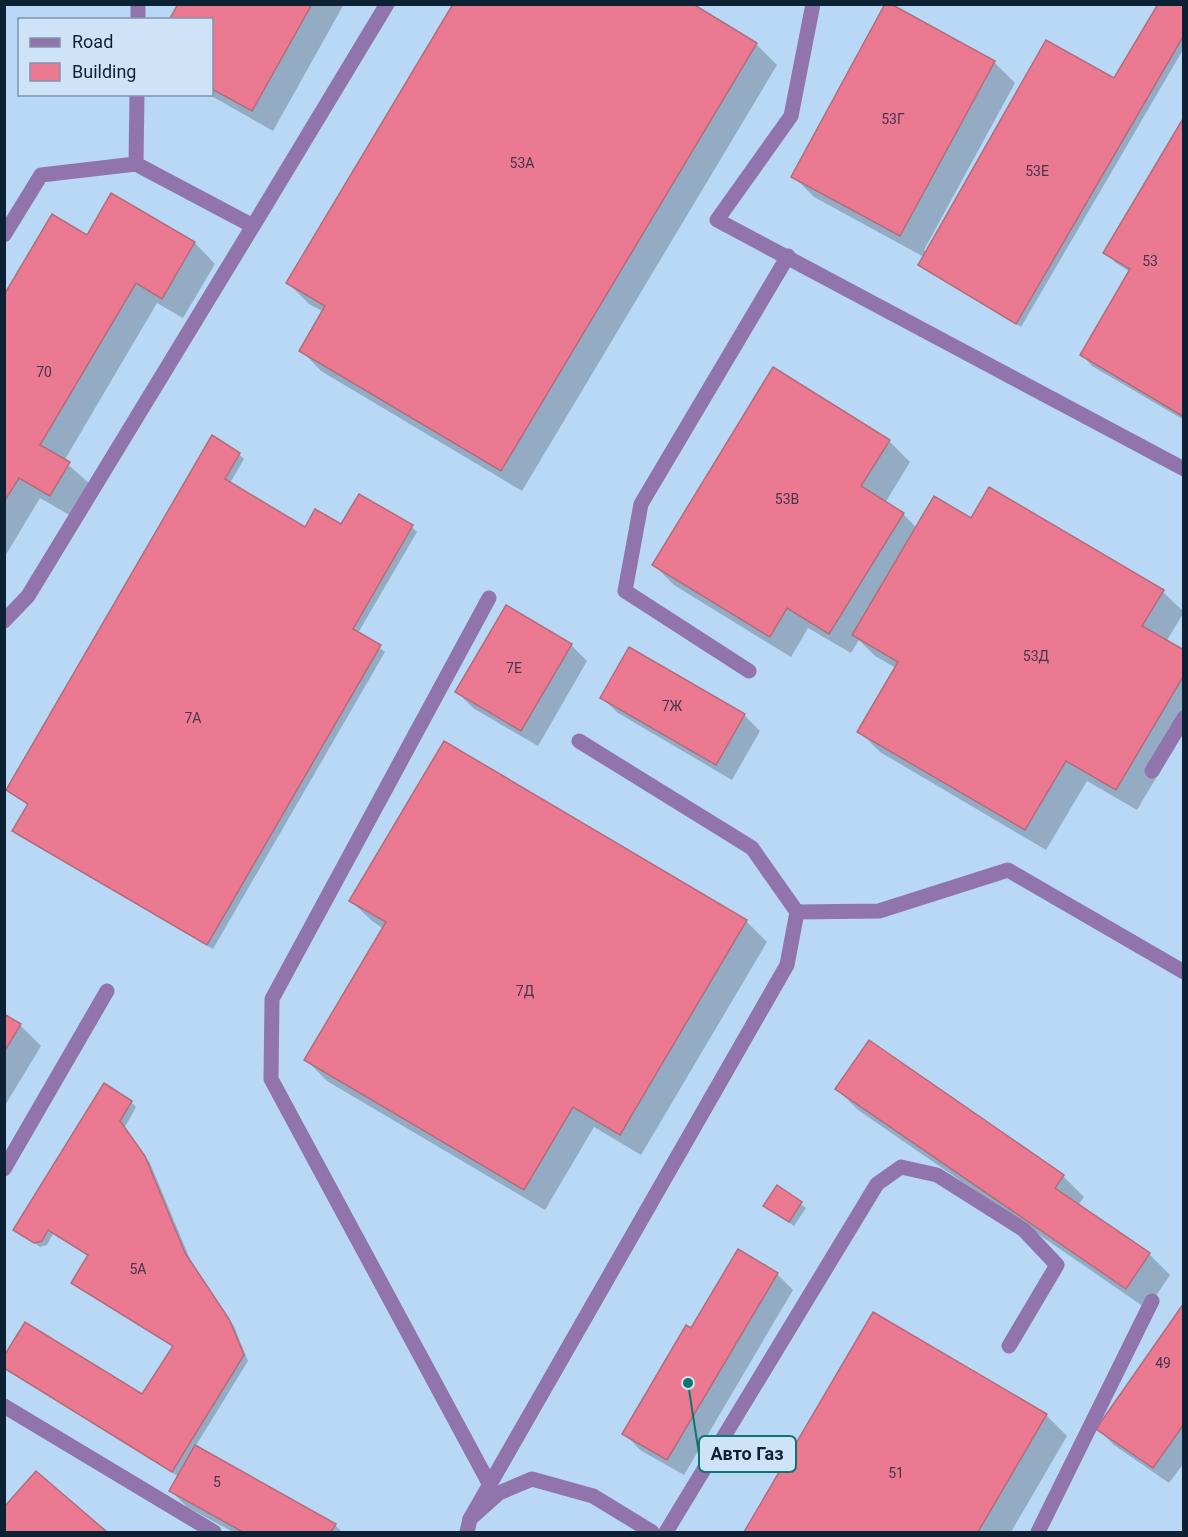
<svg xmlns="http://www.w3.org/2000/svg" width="1188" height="1537" viewBox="0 0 1188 1537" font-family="Roboto,sans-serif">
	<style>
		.shadow { fill: #0003 }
		.building { fill: #ec7992; stroke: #b36d7a; stroke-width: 1.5 }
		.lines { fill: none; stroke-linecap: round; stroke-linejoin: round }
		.minor { stroke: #9274ad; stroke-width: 15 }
		.labels { text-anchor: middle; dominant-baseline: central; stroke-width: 4.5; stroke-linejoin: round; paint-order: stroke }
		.number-label { font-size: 14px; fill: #44374c }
		.leader { fill: none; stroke: #0f766e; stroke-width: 2 }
		.callout-dot { fill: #0f766e; stroke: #cee3f8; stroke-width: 2 }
		.callout { fill: #cee3f8; stroke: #0f766e; stroke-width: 2 }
		.callout-label { font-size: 18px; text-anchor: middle; font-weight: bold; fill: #0c2134 }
	</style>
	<rect width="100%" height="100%" fill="#b8d8f6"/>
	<!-- shadow -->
	<g class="shadow">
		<polygon points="179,4 344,4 273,131 208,94 212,94 212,20"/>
		<polygon points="888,4 994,62 1015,83 924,250 927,252 1114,80 1184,5 1184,48 1021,327 924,269 919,264 924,257 814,197 793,176"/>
		<polygon points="756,44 777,65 522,491 321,371 301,350 324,312 309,304 288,283"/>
		<polygon points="1184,120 1184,420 1092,366 1082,355 1130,272 1116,263 1105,252"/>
		<polygon points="112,195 195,243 215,264 183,318 157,303 64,461 90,484 71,516 40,498 4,558 4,298 87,237"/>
		<polygon points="889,441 910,462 885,503 903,514 917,528 971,521 1163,592 1184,612 1166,642 1184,652 1184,731 1137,810 1087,781 1046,850 880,752 859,731 896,668 875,656 859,640 851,653 808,628 791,657 674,585 653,564"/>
		<polygon points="239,454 244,459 230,483 305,529 342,526 360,496 412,527 417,532 358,633 385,652 213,949 19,836 14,831 29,805 8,790"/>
		<polygon points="507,607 571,645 587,661 538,746 473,708 457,692"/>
		<polygon points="601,697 744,715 760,731 732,780 618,713"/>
		<polygon points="351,901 746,921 767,942 641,1155 594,1127 545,1210 327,1081 306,1060 384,929 372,921"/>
		<polygon points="4,1015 20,1025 41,1046 4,1107"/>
		<polygon points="837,1089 1063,1176 1084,1197 1078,1205 1149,1254 1170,1275 1147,1309 858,1110"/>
		<polygon points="131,1102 136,1107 125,1127 150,1163 190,1259 234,1326 248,1361 195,1447 335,1525 342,1532 233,1532 187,1507 171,1491 179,1477 6,1369 143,1397 174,1347 78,1287 73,1282 89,1256 53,1234 47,1245 40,1247 15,1230"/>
		<polygon points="777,1187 806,1208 794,1226 765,1206"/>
		<polygon points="777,1274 793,1290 684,1475 640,1450 624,1433 692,1330"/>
		<polygon points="1184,1305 1184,1463 1169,1483 1114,1445 1098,1429"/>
		<polygon points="874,1314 1047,1416 1067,1436 1011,1532 745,1532"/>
		<polygon points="36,1473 105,1532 4,1532 4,1510"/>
	</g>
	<!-- building -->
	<g class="building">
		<polygon points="178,4 312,4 252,111 212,89 212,20 169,20"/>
		<polygon points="453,4 693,4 757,43 501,471 299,351 325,306 286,283"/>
		<polygon points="885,4 891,4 995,61 900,236 791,177"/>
		<polygon points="1158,4 1184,4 1184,35 1016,324 918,265 1046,40 1114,78"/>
		<polygon points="1184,117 1184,417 1080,355 1130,269 1103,253"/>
		<polygon points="111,193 195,242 162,299 136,283 40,445 70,462 50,496 19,478 4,502 4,295 52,214 87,235"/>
		<polygon points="773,367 890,440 861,486 904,513 829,634 787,608 770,637 652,565"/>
		<polygon points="212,435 240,453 225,479 305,527 315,509 341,524 359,494 413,525 353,629 381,645 207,945 12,831 28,804 6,790"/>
		<polygon points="989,487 1164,590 1142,626 1184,650 1184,675 1116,790 1066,761 1025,830 857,732 898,662 852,635 934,496 971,518"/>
		<polygon points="506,605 572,644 521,731 455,692"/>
		<polygon points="629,647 745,714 716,765 600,698"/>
		<polygon points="444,741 747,920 620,1135 573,1107 524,1190 304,1060 386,922 349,901"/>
		<polygon points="4,1014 21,1024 4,1052"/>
		<polygon points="869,1040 1064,1175 1055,1188 1150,1253 1126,1289 835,1089"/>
		<polygon points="104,1083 132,1101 120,1121 145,1156 185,1253 229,1319 244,1355 172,1472 4,1368 4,1356 25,1322 142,1394 173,1346 71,1283 88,1255 48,1230 42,1241 34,1243 13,1230"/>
		<polygon points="777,1185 802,1202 789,1222 763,1206"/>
		<polygon points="738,1249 778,1273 667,1460 622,1434 686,1325 691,1328"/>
		<polygon points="1184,1303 1184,1424 1153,1468 1096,1429"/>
		<polygon points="873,1312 1047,1414 978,1532 744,1532"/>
		<polygon points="195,1445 336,1524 331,1532 243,1532 169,1491"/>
		<polygon points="36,1471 107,1532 4,1532 4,1507"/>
	</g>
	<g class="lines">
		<!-- minor -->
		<g class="minor">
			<polyline points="813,4 791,116 717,220 1184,469"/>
			<polyline points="138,20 138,4"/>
			<polyline points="136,164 137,94"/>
			<polyline points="253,226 387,4"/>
			<polyline points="4,235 41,175 136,164 253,226 28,596 4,621"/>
			<polyline points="489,598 272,999 271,1079 490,1485"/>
			<polyline points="749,671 625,591 641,504 788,256"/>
			<polyline points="1152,771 1184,718"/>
			<polyline points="797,912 879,911 1008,870 1184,972"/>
			<polyline points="4,1169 107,991"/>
			<polyline points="4,1406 214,1532"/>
			<polyline points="470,1519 787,965 797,912 752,848 579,741"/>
			<polyline points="467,1532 470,1519 499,1493 532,1479 593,1496 652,1532"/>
			<polyline points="666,1532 877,1184 901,1167 937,1175 1024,1230 1057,1265 1009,1346"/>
			<polyline points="1038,1532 1152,1301"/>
		</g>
	</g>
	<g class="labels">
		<!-- number labels -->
		<g class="number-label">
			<text x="893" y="119">53Г</text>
			<text x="522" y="163">53А</text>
			<text x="1037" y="171">53Е</text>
			<text x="1150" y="261">53</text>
			<text x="44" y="372">70</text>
			<text x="787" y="499">53В</text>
			<text x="1036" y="656">53Д</text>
			<text x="514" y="668">7Е</text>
			<text x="672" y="706">7Ж</text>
			<text x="193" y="718">7А</text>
			<text x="525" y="991">7Д</text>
			<text x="138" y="1269">5А</text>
			<text x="1163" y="1363">49</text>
			<text x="896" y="1473">51</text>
			<text x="217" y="1482">5</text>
		</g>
	</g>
	<!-- callouts -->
	<path class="leader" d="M688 1383L699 1454"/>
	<circle class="callout-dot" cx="688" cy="1383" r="6"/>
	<rect class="callout" x="699" y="1436" width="97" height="36" rx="6"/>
	<g class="callout-label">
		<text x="747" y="1460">Авто Газ</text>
	</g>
	<!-- border -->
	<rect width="1188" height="1537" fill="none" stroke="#0c2134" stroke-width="12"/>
	<!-- legend -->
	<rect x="18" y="18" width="195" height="78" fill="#cee3f8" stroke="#8095aa" stroke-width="1.5"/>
	<rect x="30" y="38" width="30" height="9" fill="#9274ad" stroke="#8095aa" stroke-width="1.5"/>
	<text x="72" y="48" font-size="18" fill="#0c2134">Road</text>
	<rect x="30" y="63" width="30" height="18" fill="#ec7992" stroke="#8095aa" stroke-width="1.5"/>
	<text x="72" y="78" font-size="18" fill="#0c2134">Building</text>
</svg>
